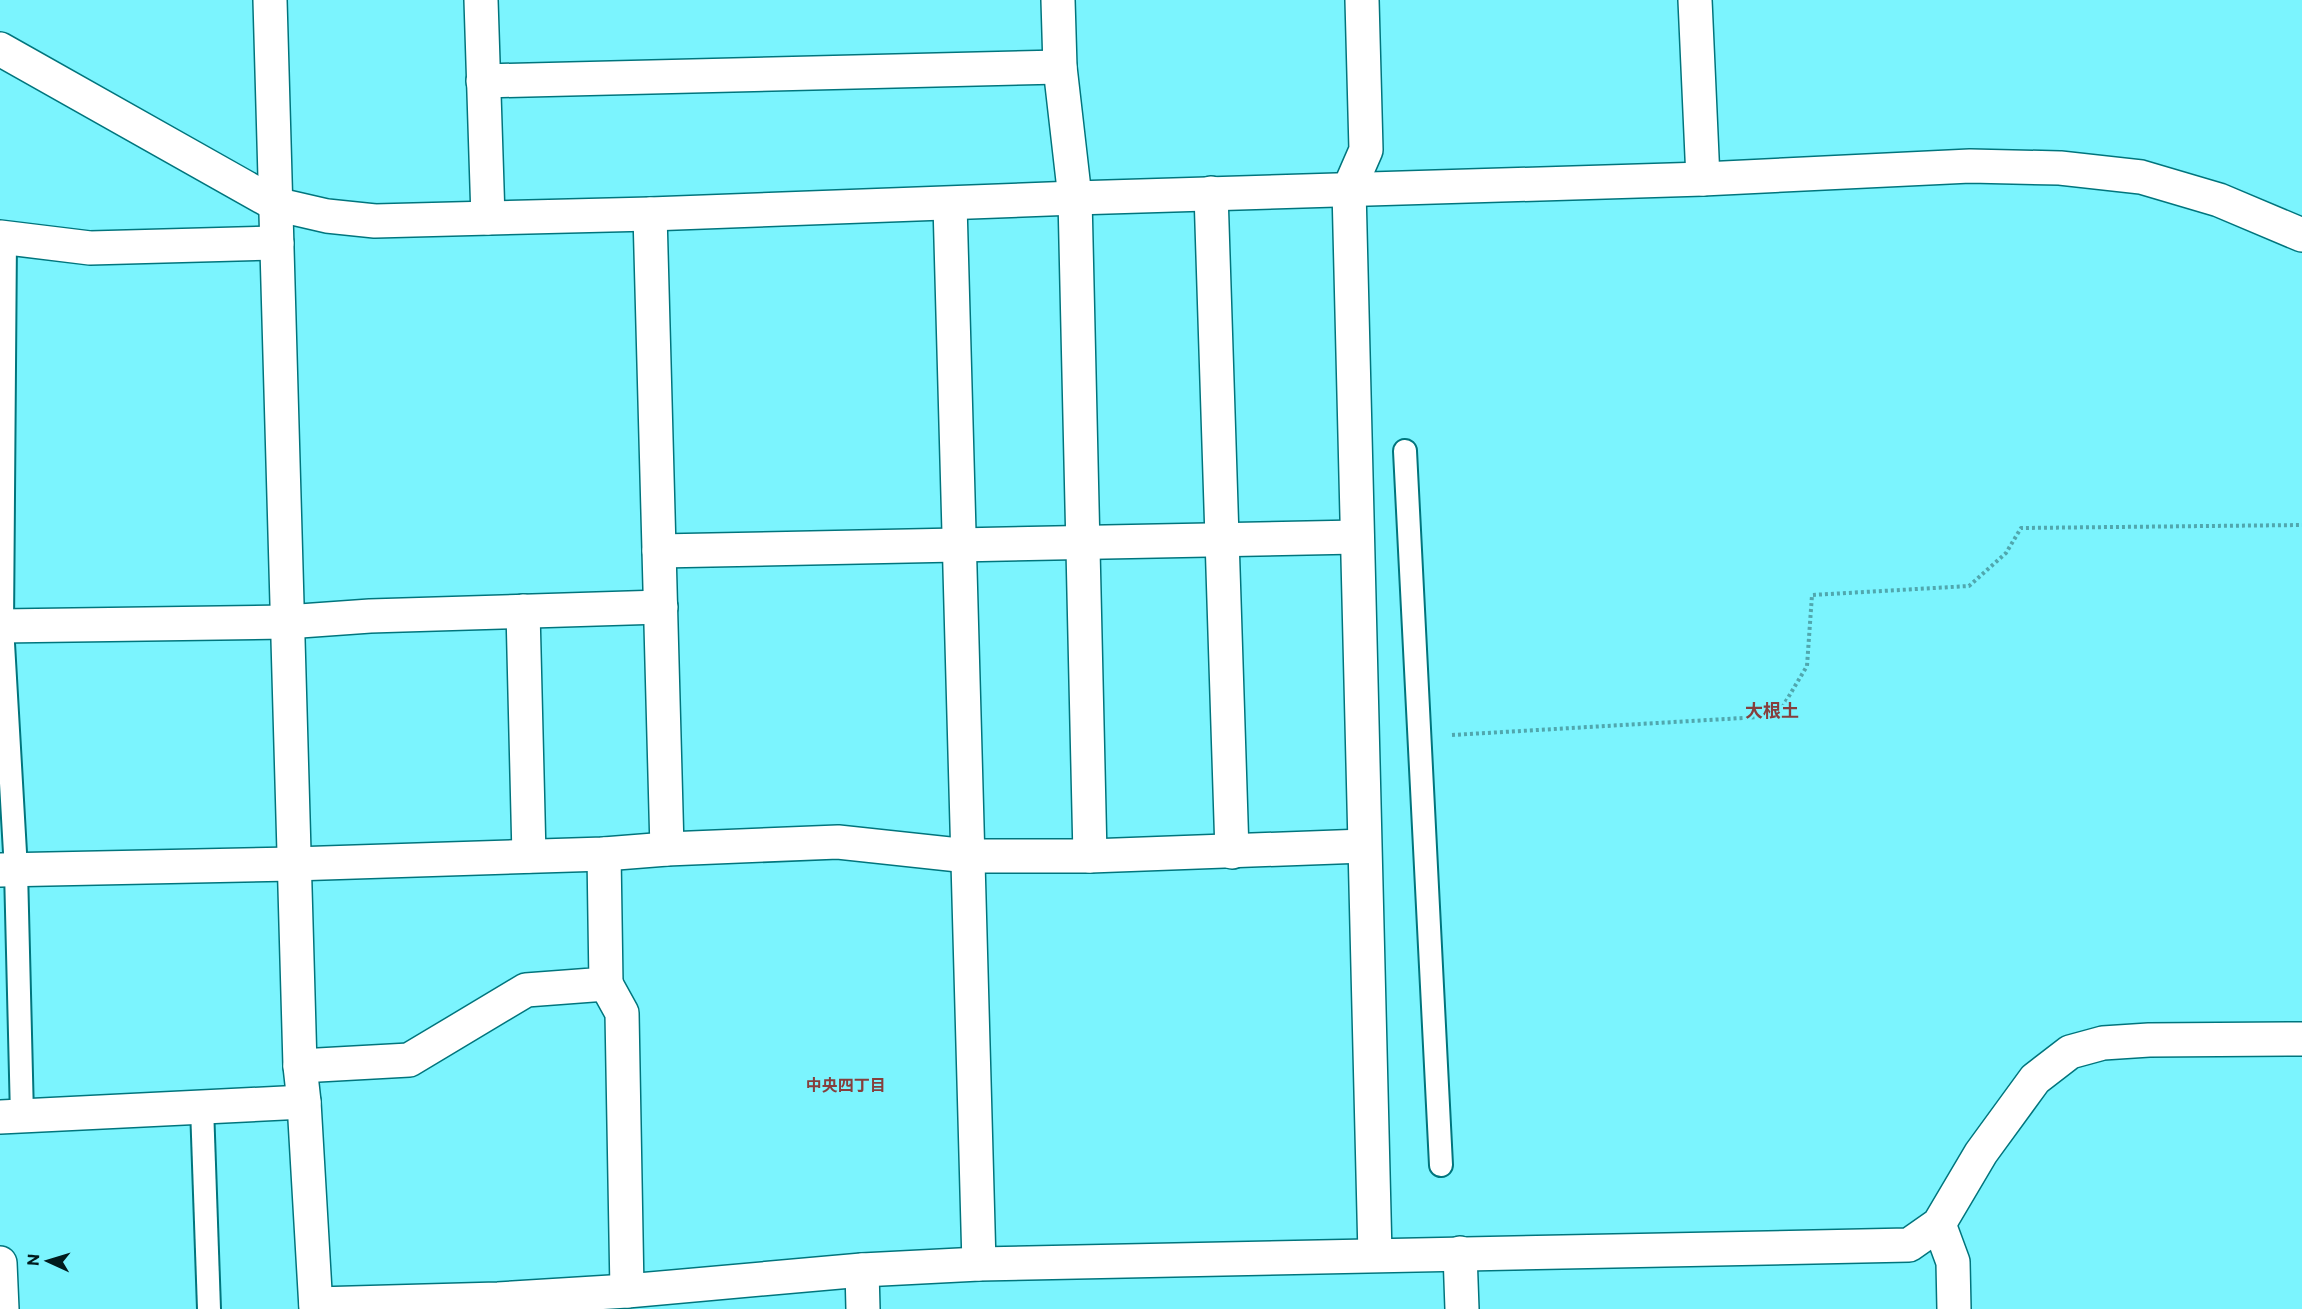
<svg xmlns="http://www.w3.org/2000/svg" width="2302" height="1309" viewBox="0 0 2302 1309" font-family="Commissioner,'Noto Sans JP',sans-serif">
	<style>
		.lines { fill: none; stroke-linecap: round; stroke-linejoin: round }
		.lane-casing { stroke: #00757d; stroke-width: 26 }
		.street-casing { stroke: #00757d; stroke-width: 36 }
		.secondary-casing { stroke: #00757d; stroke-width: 36 }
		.path { stroke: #50a7ae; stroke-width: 4; stroke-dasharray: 3 3; stroke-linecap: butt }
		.lane { stroke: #fff; stroke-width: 22 }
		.street { stroke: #fff; stroke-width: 33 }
		.secondary { stroke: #fff; stroke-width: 33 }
		.labels { text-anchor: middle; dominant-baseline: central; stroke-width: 4.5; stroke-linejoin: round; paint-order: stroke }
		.neighbourhood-label { font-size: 16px; font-weight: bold; fill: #863e3c; stroke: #7bf4fe }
		.quarter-label { font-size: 18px; font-weight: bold; fill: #863e3c; stroke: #7bf4fe }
	</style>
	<rect width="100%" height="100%" fill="#7bf4fe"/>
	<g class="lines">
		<!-- lane casing -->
		<g class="lane-casing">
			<g id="lane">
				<polyline points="5,237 2,626 16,870 22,1116"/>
				<polyline points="1405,451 1441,1165"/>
				<polyline points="202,1107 209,1309"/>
			</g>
		</g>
		<!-- street casing -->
		<g class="street-casing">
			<g id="street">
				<polyline points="270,0 300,1066 304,1102 316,1309"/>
				<polyline points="481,0 488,218"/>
				<polyline points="1058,0 1060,67 1075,198 1090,856"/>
				<polyline points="1362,0 1366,150 1349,189 1375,1255"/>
				<polyline points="1695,0 1703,179"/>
				<polyline points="483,81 1060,67"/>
				<polyline points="1211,193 1232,852"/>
				<polyline points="950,204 979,1264"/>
				<polyline points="650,214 667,849"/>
				<polyline points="0,237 90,248 277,243"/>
				<polyline points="659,551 1357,537"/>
				<polyline points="523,611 529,856"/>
				<polyline points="0,626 286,622 370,616 661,607"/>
				<polyline points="0,870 293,864 604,854 667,849 838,842 968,856 1090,856 1364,846"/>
				<polyline points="606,984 622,1013 627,1291"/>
				<polyline points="300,1066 409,1060 526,990 606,984 604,854"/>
				<polyline points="0,1117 304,1102"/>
				<polyline points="1939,1224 1953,1262 1954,1309"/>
				<polyline points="1460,1253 1462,1309"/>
				<polyline points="0,1263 2,1309"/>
				<polyline points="862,1270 863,1309"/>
				<polyline points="316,1304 498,1299 627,1291 862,1270 979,1264 1909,1245 1939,1224 1981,1153 2035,1079 2070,1052 2103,1043 2149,1040 2302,1039"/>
			</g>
		</g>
		<!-- secondary casing -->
		<g class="secondary-casing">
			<polyline id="secondary" points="0,49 275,204 327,216 375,221 650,214 1075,198 1703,179 1970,166 2060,168 2141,177 2219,200 2302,235"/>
		</g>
		<!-- path -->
		<polyline class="path" points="1452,735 1777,716 1807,666 1812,595 1969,586 2006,553 2021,528 2302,525"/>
		<!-- lane -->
		<use href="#lane" class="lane"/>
		<!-- street -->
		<use href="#street" class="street"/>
		<!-- secondary -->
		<use href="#secondary" class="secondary"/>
	</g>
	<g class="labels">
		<!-- neighbourhood labels -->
		<g class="neighbourhood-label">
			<text x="846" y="1084">中央四丁目</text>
		</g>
		<!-- quarter labels -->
		<g class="quarter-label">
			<text x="1772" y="710">大根土</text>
		</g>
	</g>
	<!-- north arrow -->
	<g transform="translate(48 1261) rotate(274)" stroke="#7bf4fe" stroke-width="4.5" paint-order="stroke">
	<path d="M0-4.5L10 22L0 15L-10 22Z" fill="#011b1d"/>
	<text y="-9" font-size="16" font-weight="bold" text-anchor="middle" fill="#011b1d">N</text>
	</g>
</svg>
